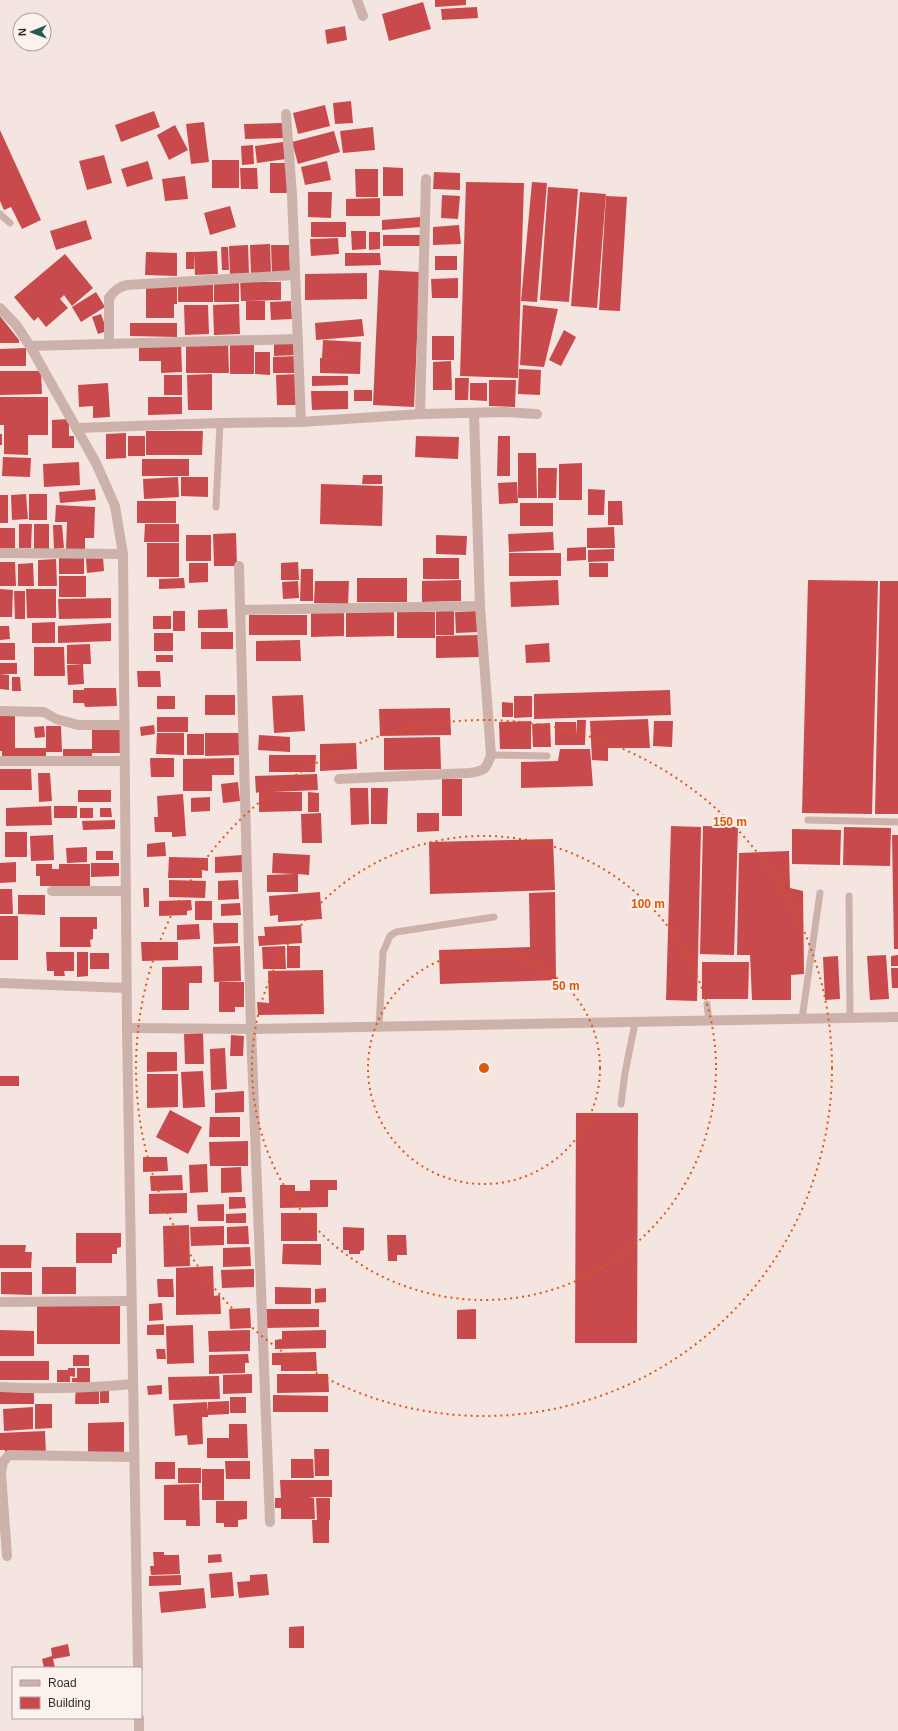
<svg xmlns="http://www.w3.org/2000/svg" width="898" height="1731" viewBox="0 0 898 1731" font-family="Helvetica,sans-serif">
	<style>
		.building { fill: #c84a4c }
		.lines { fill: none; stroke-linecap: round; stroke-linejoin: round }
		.service { stroke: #cdb2ab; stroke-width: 7 }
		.minor { stroke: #cdb2ab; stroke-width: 10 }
		.tertiary { stroke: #cdb2ab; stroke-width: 10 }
		.ring { fill: none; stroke: #df570e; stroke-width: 2; stroke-dasharray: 2 4 }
		.centre { fill: #df570e; stroke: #fbf1ed; stroke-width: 2 }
		.ring-label { font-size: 12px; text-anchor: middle; font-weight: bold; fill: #df570e; stroke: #fbf1ed; stroke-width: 4; stroke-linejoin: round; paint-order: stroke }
	</style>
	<rect width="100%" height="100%" fill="#f4e5e0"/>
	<!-- building -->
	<g class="building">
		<polygon points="435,0 466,0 466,5 435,7"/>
		<polygon points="423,2 431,29 389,41 382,14"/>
		<polygon points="477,7 478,18 442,20 441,9"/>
		<polygon points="345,26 347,40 327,44 325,30"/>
		<polygon points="351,101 353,123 335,124 333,103"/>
		<polygon points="325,105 330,126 298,134 293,113"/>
		<polygon points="154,111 160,127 121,142 115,125"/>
		<polygon points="204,122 209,162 191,164 186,124"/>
		<polygon points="283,123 284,138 245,139 244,124"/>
		<polygon points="175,125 188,150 169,160 157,135"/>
		<polygon points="373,127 375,150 343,153 340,131"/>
		<polygon points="0,130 41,220 22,229 11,207 4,210 0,201"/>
		<polygon points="334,131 340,152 298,164 292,142"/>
		<polygon points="283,142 286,159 257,163 255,146"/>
		<polygon points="253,145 254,164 242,165 241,146"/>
		<polygon points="104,155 112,183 87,190 79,161"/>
		<rect x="212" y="160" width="27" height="28"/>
		<polygon points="148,161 153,179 127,187 121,169"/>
		<polygon points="327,161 331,180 305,185 301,167"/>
		<rect x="270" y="163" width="19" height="30"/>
		<polygon points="383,167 403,168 403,196 383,196"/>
		<polygon points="240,168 257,168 258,189 241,189"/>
		<polygon points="355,169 378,169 378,197 356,197"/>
		<polygon points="434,172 460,173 460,190 433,189"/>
		<polygon points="185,176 188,199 165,201 162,179"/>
		<polygon points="466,182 524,183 518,378 460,376"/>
		<polygon points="532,182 547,183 537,302 521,301"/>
		<polygon points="548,187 578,189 569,302 540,300"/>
		<polygon points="308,192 332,192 331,218 308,217"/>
		<polygon points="580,192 606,194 597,308 571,306"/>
		<polygon points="442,195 460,196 458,219 441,218"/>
		<polygon points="606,196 627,197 620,311 599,310"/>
		<polygon points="380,198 380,216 346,216 346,199"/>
		<polygon points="230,206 236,227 210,235 204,213"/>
		<polygon points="421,217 421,227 382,230 382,220"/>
		<polygon points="86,220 92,239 56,250 50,231"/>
		<rect x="311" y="222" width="35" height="15"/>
		<polygon points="459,225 461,244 433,245 433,227"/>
		<polygon points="351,231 366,231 366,249 352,250"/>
		<polygon points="369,232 380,232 380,249 369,250"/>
		<rect x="383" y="235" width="38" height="11"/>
		<polygon points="338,238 339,254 311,256 310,239"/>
		<polygon points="270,244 271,273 251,274 250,245"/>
		<polygon points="248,245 249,273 230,274 229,246"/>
		<polygon points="271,245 289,245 290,272 272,273"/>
		<polygon points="221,247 228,247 229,270 222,270"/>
		<polygon points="217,251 218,274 195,275 194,252"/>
		<polygon points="146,252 177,253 177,276 145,275"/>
		<rect x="186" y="252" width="8" height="17"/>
		<polygon points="345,253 380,253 381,265 345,266"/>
		<polygon points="65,254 93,288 72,306 64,295 60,299 68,308 46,327 38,317 34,321 14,297"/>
		<rect x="435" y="256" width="22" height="14"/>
		<polygon points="379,270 420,272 414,407 373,405"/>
		<polygon points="367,273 367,299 305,300 305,274"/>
		<polygon points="458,278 458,298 432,298 431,279"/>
		<polygon points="240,279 260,282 281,282 281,300 241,301"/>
		<rect x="178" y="282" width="35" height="20"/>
		<rect x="214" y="282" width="25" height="20"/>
		<polygon points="146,285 177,285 177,304 174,304 174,318 146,318"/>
		<polygon points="96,292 105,307 81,322 72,307"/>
		<rect x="246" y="301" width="19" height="19"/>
		<polygon points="291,301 292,319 271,320 270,302"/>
		<polygon points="239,304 240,334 214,335 213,305"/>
		<polygon points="184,305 208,305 209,334 185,335"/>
		<polygon points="523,305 558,309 544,367 520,365"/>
		<polygon points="101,314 107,331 98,334 92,317"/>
		<polygon points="0,316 19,340 19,343 0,343"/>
		<polygon points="362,319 364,336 316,340 315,323"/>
		<polygon points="130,323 177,323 177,337 130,336"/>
		<polygon points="564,330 576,337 561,366 549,360"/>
		<rect x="432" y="336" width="22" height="24"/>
		<polygon points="323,340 361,342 360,374 320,373 320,358 356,359 322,358"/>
		<polygon points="296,341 296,355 274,356 274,342"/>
		<rect x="230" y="342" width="24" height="32"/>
		<polygon points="181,343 182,372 161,373 161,361 139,361 139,344"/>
		<polygon points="186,343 228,343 229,373 186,373"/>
		<polygon points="26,348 26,366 0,366 0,349"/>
		<polygon points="255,352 270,352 270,375 255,374"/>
		<polygon points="298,356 299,373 273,373 273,357"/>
		<polygon points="451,361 452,390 433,390 433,362"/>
		<polygon points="519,369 541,370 540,395 518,394"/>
		<polygon points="0,371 41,371 42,394 0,395"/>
		<polygon points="212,374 212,410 188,410 187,375"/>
		<polygon points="298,374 299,405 277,405 276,375"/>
		<rect x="164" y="375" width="18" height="20"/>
		<polygon points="312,376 348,376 348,385 312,386"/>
		<polygon points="455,378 469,378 468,400 455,400"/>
		<polygon points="489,380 516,380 515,407 489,406"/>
		<polygon points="108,383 110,417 93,418 93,406 79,407 78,385"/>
		<polygon points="470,383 487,383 487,401 470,400"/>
		<rect x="354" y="390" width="18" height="11"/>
		<polygon points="311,391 348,391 348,409 312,410"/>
		<polygon points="0,397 48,397 48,435 28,435 28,455 4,454 4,425 0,425"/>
		<polygon points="148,397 182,397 182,414 148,415"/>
		<polygon points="69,419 69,436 74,436 74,448 52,448 52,420"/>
		<polygon points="146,431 203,431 202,455 146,455"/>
		<polygon points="126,433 126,458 106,459 106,434"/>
		<rect x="0" y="434" width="2" height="11"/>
		<rect x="128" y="436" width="17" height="20"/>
		<polygon points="416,436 459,437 458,459 415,457"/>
		<polygon points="498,436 510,436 510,476 497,476"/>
		<polygon points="518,453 536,453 537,498 518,498"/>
		<polygon points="3,457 31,458 30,477 2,476"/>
		<rect x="142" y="459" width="47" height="17"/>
		<polygon points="79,462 80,485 44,487 43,464"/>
		<polygon points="582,463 582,500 559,500 559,464"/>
		<polygon points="538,468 557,468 556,498 538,498"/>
		<polygon points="363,475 382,475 382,484 362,484"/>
		<polygon points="178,477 179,497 144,499 143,479"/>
		<polygon points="181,477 208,477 208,497 181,496"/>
		<polygon points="517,482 518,503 499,504 498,483"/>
		<polygon points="321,484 383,486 382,526 320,524"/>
		<polygon points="95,489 96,500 60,503 59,492"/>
		<polygon points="588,489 605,490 604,515 588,515"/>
		<polygon points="26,494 28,519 12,520 11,495"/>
		<rect x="29" y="494" width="18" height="26"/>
		<rect x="0" y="495" width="8" height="28"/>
		<rect x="137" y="501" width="39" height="22"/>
		<polygon points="608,501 622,501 623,525 608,525"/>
		<rect x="520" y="503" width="33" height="23"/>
		<polygon points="56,505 95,507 94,538 85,538 85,549 66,549 67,522 55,522"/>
		<polygon points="19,524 32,524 31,548 19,548"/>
		<rect x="34" y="524" width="15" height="25"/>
		<polygon points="145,524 179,524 179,542 144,542"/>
		<polygon points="53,525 62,525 64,548 54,549"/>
		<polygon points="614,527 615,548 587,548 587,528"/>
		<rect x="0" y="528" width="15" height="20"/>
		<polygon points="553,532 554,550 509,552 508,534"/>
		<polygon points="236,533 237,566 214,566 213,534"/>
		<rect x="186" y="535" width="25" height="26"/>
		<polygon points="436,535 467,536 466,555 436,554"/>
		<rect x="147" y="543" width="32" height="34"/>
		<polygon points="586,547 586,560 567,561 567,548"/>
		<polygon points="614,549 614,561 588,562 588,550"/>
		<rect x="509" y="553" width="52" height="23"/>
		<polygon points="59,557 84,558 84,574 59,574"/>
		<polygon points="103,557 104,571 87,573 86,558"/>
		<rect x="423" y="558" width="36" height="21"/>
		<polygon points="56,559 57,586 38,586 38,560"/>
		<polygon points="0,562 15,562 16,586 0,586"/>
		<polygon points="298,562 299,580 281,580 281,563"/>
		<polygon points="33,563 34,586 18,586 18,564"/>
		<polygon points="189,563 208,563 208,582 189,583"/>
		<rect x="589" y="563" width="19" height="14"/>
		<polygon points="301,569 313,569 313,601 300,601"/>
		<rect x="59" y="576" width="27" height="21"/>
		<polygon points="184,578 185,588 159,589 159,579"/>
		<rect x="357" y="578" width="50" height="24"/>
		<polygon points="461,580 461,601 422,602 422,581"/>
		<polygon points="558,580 559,605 511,607 510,582"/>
		<polygon points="808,580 878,581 872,814 802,813"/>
		<polygon points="298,581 299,598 283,599 282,582"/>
		<polygon points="315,581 349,581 348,604 314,603"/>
		<polygon points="880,581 898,581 898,814 875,814"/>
		<polygon points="0,589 13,590 12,617 0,617"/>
		<polygon points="26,589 56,589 56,618 27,618"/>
		<polygon points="14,591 25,591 25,619 15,619"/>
		<polygon points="111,598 111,618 59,619 58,599"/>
		<polygon points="227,609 228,628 198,628 198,610"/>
		<rect x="436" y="610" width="18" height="25"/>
		<rect x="173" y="611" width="12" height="20"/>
		<polygon points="478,611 478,632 456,633 455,612"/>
		<polygon points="311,612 344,612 344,636 311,637"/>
		<polygon points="346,612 394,612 394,636 346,637"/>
		<rect x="397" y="612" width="38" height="26"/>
		<rect x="249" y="615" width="58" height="20"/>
		<rect x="153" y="616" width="18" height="13"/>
		<polygon points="55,622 55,643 32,643 32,623"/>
		<polygon points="111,623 111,641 58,643 58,626"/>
		<polygon points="0,626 9,626 10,639 0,640"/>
		<rect x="201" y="632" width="32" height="17"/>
		<rect x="154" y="633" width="19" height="18"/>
		<polygon points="479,635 480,657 436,658 436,636"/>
		<polygon points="300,640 301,661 256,661 256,641"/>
		<rect x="0" y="643" width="15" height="17"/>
		<polygon points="549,643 550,662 526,663 525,645"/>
		<polygon points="90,644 91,664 67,664 67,645"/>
		<polygon points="34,647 64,647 65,676 34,676"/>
		<rect x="156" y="655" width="17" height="7"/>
		<rect x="0" y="663" width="17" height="11"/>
		<polygon points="83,664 84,684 68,685 67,665"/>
		<polygon points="137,671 160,671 161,687 138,687"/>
		<polygon points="0,674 9,675 9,690 0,689"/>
		<polygon points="12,677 20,677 21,691 12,691"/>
		<polygon points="84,688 116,688 117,706 85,707 84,703 73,703 73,690 84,690"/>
		<polygon points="670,690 671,715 534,719 534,694"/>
		<rect x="205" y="695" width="30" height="20"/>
		<polygon points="303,695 305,731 274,733 272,696"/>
		<rect x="157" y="696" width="18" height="13"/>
		<polygon points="514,696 532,696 532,717 514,718"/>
		<polygon points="502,702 513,703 513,717 502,717"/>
		<polygon points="450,708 451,735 380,736 379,709"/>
		<polygon points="0,715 15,715 15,748 46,748 46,726 61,726 62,752 46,752 46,759 2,760 2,751 0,751"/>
		<rect x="157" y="717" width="31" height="15"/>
		<polygon points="648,719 650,748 608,748 608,761 592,760 590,721"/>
		<polygon points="577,720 586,720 585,745 555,745 555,722 576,722 577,735"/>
		<polygon points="531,721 531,749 500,749 499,722"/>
		<polygon points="654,721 673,721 672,747 653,746"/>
		<polygon points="550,723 551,747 533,747 532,724"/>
		<polygon points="154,725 155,734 141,736 140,727"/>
		<polygon points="44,726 45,737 35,738 34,727"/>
		<polygon points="92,729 121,730 121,753 92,753 92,760 63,760 63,749 92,749"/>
		<polygon points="157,733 184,733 184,755 156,754"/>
		<polygon points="205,733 242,733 243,755 205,756"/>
		<rect x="187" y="734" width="17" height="21"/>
		<polygon points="259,735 290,737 290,752 258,750"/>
		<polygon points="440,737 441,769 384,770 384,738"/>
		<polygon points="356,743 357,769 320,771 320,744"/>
		<polygon points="560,749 590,749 593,786 521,788 521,762 558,761"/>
		<polygon points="269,755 316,755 315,772 269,772"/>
		<polygon points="150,758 174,758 174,777 151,777"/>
		<polygon points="234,758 234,775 212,775 212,791 183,791 183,759"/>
		<polygon points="0,769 31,769 32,790 0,790"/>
		<polygon points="38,773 50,773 52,801 39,802"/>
		<polygon points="317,774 318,790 273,792 302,792 302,811 259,812 259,792 256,793 255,776"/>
		<rect x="442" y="779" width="20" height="37"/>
		<polygon points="238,782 240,801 223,803 221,784"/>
		<polygon points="350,788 368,788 369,824 351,825"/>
		<polygon points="371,788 388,788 387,824 371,824"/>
		<rect x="78" y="790" width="33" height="12"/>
		<polygon points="308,792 319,793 319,812 308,812"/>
		<polygon points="183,794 186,836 172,837 172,832 155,832 154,817 158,817 157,796"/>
		<polygon points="210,797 210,811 191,812 191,798"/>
		<polygon points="51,806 52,825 6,826 6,808"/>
		<rect x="54" y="806" width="23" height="12"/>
		<rect x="80" y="808" width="13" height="10"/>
		<polygon points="100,808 111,808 112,817 100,817"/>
		<polygon points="321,813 322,843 302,843 301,814"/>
		<polygon points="417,813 439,813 439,831 417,832"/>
		<polygon points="115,820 115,829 83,830 82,821"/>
		<polygon points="671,826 701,827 697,1001 666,1000"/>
		<polygon points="703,826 738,827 734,955 700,954"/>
		<polygon points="844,827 891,828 890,866 843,865"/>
		<polygon points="792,829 841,830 840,865 792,864"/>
		<rect x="5" y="832" width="22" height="25"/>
		<polygon points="53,835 54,860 31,861 30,836"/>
		<polygon points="892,835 898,835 898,949 894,949"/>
		<polygon points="553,839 555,890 430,894 429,842"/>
		<polygon points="165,842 166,856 147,857 147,844"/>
		<polygon points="87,847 87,862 67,863 66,848"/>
		<rect x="96" y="851" width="17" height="9"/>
		<polygon points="789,851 790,888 803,891 804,974 791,975 791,1000 752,1000 750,955 737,955 739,853"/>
		<polygon points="273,853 310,855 309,875 298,874 298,892 267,892 267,875 294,874 272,873"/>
		<polygon points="242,855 242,872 215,873 215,857"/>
		<polygon points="169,857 208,858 208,871 202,870 202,878 168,878"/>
		<polygon points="16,862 16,882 0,883 0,863"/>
		<polygon points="91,863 119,863 119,876 91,877"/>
		<polygon points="36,864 52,864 52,869 59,869 59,864 90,864 90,886 40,886 40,876 36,876"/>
		<polygon points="169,880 206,881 205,898 169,897"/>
		<polygon points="238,880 239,899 218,900 218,881"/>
		<polygon points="143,888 149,888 149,907 144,907"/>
		<polygon points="0,889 12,889 13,914 0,914"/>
		<polygon points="320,892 322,919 278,922 278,915 270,916 269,896"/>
		<polygon points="555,892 556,980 440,984 439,950 530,947 529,893"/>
		<polygon points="18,895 45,895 45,915 18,914"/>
		<polygon points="191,900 192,910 187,911 187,915 159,916 159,901"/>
		<rect x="195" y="901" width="17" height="19"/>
		<polygon points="240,903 241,915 221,916 221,904"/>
		<rect x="0" y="916" width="18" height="44"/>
		<polygon points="60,917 97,917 97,929 93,929 93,939 90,940 91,947 60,947"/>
		<polygon points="213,923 238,923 238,943 214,944"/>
		<polygon points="199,924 200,939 177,940 177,925"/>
		<polygon points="301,925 302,943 259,946 258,936 265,936 264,927"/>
		<polygon points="141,942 178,942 178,960 142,961"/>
		<polygon points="240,946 241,981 214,982 213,947"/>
		<polygon points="285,946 286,969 263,969 262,947"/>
		<rect x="287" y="946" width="13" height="22"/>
		<polygon points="46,952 74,952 74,971 64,971 65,976 54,976 54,971 47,971"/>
		<polygon points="77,952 88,952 88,976 77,977"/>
		<rect x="90" y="953" width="19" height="16"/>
		<polygon points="886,955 889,999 870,1000 867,956"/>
		<polygon points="898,955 898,966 891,966 891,956"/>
		<polygon points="838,956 840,999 825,1000 823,957"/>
		<polygon points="702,962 749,962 748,999 702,999"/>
		<polygon points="202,966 202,983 189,983 189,1010 162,1010 162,967"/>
		<polygon points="891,968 898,968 898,988 892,988"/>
		<polygon points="323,970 324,1014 258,1015 257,1002 269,1003 268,971"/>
		<polygon points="219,982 244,982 244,1007 235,1007 235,1012 219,1012"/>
		<polygon points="203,1033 204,1064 185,1064 184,1034"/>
		<polygon points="231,1035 244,1036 243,1056 230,1056"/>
		<polygon points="225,1048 227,1089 211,1090 210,1049"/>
		<polygon points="147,1052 177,1052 177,1071 147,1072"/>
		<polygon points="203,1071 205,1107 183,1108 181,1072"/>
		<polygon points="147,1074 178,1074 178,1107 147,1108"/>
		<rect x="0" y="1076" width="19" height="10"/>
		<polygon points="244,1091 244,1112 215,1113 215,1093"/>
		<polygon points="170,1110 202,1127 188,1154 156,1137"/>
		<polygon points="576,1113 638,1113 637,1343 575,1343"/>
		<polygon points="210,1117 240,1117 240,1137 209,1137"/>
		<polygon points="248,1141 248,1166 210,1166 209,1142"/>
		<polygon points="143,1157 167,1157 168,1171 143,1172"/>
		<polygon points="207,1164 208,1192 190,1193 189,1165"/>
		<polygon points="241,1167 242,1192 221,1193 221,1168"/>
		<polygon points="182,1175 183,1190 151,1191 150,1176"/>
		<polygon points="310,1180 337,1180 337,1190 328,1190 328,1207 280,1208 280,1185 295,1185 295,1191 310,1191"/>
		<polygon points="187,1193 187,1213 149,1214 149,1194"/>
		<polygon points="229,1197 245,1197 246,1208 229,1209"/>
		<polygon points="224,1204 224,1221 198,1221 197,1205"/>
		<polygon points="246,1213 246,1223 226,1223 226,1214"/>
		<rect x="281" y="1213" width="36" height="28"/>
		<polygon points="189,1225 190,1266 164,1267 163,1226"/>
		<polygon points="224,1226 224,1245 191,1246 190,1227"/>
		<polygon points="248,1226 249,1244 227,1244 227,1227"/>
		<polygon points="343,1227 364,1228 364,1250 360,1251 360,1254 349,1254 349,1250 343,1250"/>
		<polygon points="76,1233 121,1233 121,1247 117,1248 117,1254 112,1254 112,1263 76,1263"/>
		<polygon points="387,1235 406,1235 407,1255 397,1255 397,1261 388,1261"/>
		<polygon points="283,1244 321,1244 321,1265 282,1264"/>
		<polygon points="0,1245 26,1245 25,1252 32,1252 31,1268 0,1268"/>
		<polygon points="250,1247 251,1266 223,1267 223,1248"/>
		<polygon points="213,1266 214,1296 220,1295 221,1314 176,1315 176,1268"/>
		<rect x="42" y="1267" width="34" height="27"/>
		<polygon points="254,1269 254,1287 222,1288 221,1270"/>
		<polygon points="1,1272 32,1272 32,1295 1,1294"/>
		<polygon points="157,1279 173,1279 174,1297 158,1297"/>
		<polygon points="275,1287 311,1288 311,1304 275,1304"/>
		<polygon points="326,1288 326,1302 315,1303 315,1289"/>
		<polygon points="37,1302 120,1303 120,1344 37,1344"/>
		<polygon points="162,1303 163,1320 149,1321 149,1304"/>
		<polygon points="250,1308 251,1328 230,1329 229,1309"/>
		<polygon points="265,1309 319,1309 319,1327 265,1328"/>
		<polygon points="476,1309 476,1339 457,1339 457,1310"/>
		<polygon points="164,1324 164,1335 147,1335 147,1325"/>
		<polygon points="193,1325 194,1363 167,1364 166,1326"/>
		<polygon points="0,1330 34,1331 34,1356 0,1356"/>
		<polygon points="250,1330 250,1351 209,1352 208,1331"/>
		<polygon points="326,1330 326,1348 275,1349 275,1340 282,1339 282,1331"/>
		<polygon points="156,1349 165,1349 166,1359 157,1359"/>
		<polygon points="316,1352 317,1371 281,1371 281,1365 272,1365 272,1353"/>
		<polygon points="248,1354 249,1363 245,1363 245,1373 209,1374 209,1355"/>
		<rect x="73" y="1355" width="16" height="11"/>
		<rect x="0" y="1361" width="49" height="19"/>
		<polygon points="68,1368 75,1368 75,1377 70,1376 70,1382 57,1382 57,1370 68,1370"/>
		<polygon points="77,1368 90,1368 90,1383 72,1382 72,1378 77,1378"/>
		<polygon points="252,1374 252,1393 223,1394 223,1375"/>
		<polygon points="277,1374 328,1374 329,1392 277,1393"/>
		<polygon points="219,1376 220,1399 169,1400 168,1377"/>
		<polygon points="76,1384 99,1384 99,1404 75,1404"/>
		<polygon points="162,1385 162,1394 148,1395 147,1386"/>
		<rect x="100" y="1386" width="9" height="17"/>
		<rect x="0" y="1387" width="34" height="17"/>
		<polygon points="273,1395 328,1396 328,1412 273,1412"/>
		<rect x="230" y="1397" width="16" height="16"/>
		<polygon points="229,1401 229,1414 208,1415 208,1417 202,1417 203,1444 188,1445 187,1435 175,1436 173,1404 207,1402 208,1412 208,1402"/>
		<polygon points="35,1404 52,1404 52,1428 35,1429"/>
		<polygon points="33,1407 33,1429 4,1431 3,1409"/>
		<polygon points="124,1422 124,1453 88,1453 88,1423"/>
		<polygon points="229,1424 247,1424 248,1458 207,1458 207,1438 229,1438"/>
		<polygon points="45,1431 46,1454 5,1455 5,1450 0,1450 0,1433"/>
		<polygon points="314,1449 329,1449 329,1476 315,1476"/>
		<polygon points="291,1459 313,1459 314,1478 291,1478"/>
		<polygon points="225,1461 250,1461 250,1479 226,1479"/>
		<rect x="155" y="1462" width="20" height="17"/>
		<rect x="178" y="1468" width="23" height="15"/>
		<rect x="202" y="1469" width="22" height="31"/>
		<polygon points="280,1480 332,1480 332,1497 309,1497 314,1498 315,1519 281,1519 281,1508 275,1508 275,1498 281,1498"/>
		<polygon points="199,1484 200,1526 186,1526 186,1520 164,1520 164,1485"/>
		<polygon points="316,1498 330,1498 330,1520 317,1520"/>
		<polygon points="216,1501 247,1501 247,1519 238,1520 238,1527 224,1527 224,1523 216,1523"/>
		<polygon points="312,1520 329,1520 329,1543 313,1543"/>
		<polygon points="153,1552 164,1552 164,1555 179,1555 180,1574 151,1575 150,1566 154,1566"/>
		<polygon points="221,1554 222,1562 208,1563 208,1555"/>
		<polygon points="232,1572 234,1596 211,1598 209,1574"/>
		<polygon points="267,1574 269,1595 239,1598 237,1582 250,1581 250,1575"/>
		<polygon points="181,1575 181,1585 149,1586 149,1576"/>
		<polygon points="204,1588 206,1608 161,1613 159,1592"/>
		<polygon points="304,1626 304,1648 289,1648 289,1627"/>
		<polygon points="68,1644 70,1656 53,1659 55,1668 44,1668 42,1659 52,1656 51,1648"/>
	</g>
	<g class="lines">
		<!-- service -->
		<g class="service">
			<polyline points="0,214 10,223"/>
			<polyline points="216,507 220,423"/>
			<polyline points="491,755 547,756"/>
			<polyline points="808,820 898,822"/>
			<polyline points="849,896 850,1018"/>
			<polyline points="707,1004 709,1021"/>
			<polyline points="802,1019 820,893"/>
			<polyline points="379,1027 383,952 390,936 396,932 494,917"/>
			<polyline points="621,1104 625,1073 635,1023"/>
		</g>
		<!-- minor -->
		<g class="minor">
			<polyline points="357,0 363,16"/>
			<polyline points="286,114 292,195 301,422"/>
			<path d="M109,344V298C114,291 118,287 127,285L294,275"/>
			<polyline points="30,346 298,339"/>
			<polyline points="420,414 426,179"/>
			<polyline points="77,428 220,423 301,422 420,414 505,412 537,414"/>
			<polyline points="0,553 123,554"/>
			<polyline points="239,566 251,1029 270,1522"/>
			<polyline points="240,610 480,606"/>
			<polyline points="0,711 44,712 56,719 78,725 124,725"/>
			<polyline points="0,761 124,761"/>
			<path d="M339,779L469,773C484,771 486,770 491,755L480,606L474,414"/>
			<polyline points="52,891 125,891"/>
			<polyline points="0,983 126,988"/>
			<polyline points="127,1028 251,1029 898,1017"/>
			<polyline points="0,1302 131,1301"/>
			<path d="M0,1387C45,1390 88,1388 133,1384"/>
			<polyline points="7,1556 1,1473 3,1462 9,1455 134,1457"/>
		</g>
		<!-- tertiary -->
		<g class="tertiary">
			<polyline points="0,308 17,326 30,346 96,463 115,506 123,554 127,1028 138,1668"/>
			<polyline points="139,1718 139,1731"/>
		</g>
	</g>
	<!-- distance rings -->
	<g class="ring">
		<circle cx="484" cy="1068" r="116"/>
		<circle cx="484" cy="1068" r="232"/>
		<circle cx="484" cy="1068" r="348"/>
	</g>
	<circle cx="484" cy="1068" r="6" class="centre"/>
	<g class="ring-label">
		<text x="730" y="826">150 m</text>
		<text x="648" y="908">100 m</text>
		<text x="566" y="990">50 m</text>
	</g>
	<!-- legend -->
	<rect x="12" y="1667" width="130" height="52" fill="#fbf1ed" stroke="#aea29f"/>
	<rect x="20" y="1680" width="20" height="6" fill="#cdb2ab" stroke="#aea29f"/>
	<text x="48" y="1687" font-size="12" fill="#3a2b2b">Road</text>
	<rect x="20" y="1697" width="20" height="12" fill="#c84a4c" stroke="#aea29f"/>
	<text x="48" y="1707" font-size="12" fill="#3a2b2b">Building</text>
	<!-- north arrow -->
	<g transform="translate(32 32) rotate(269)"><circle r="19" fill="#fbf1ed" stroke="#aea29f"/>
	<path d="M0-3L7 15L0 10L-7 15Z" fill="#1f5d51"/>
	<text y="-6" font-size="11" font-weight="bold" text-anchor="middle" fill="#3a2b2b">N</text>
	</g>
</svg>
